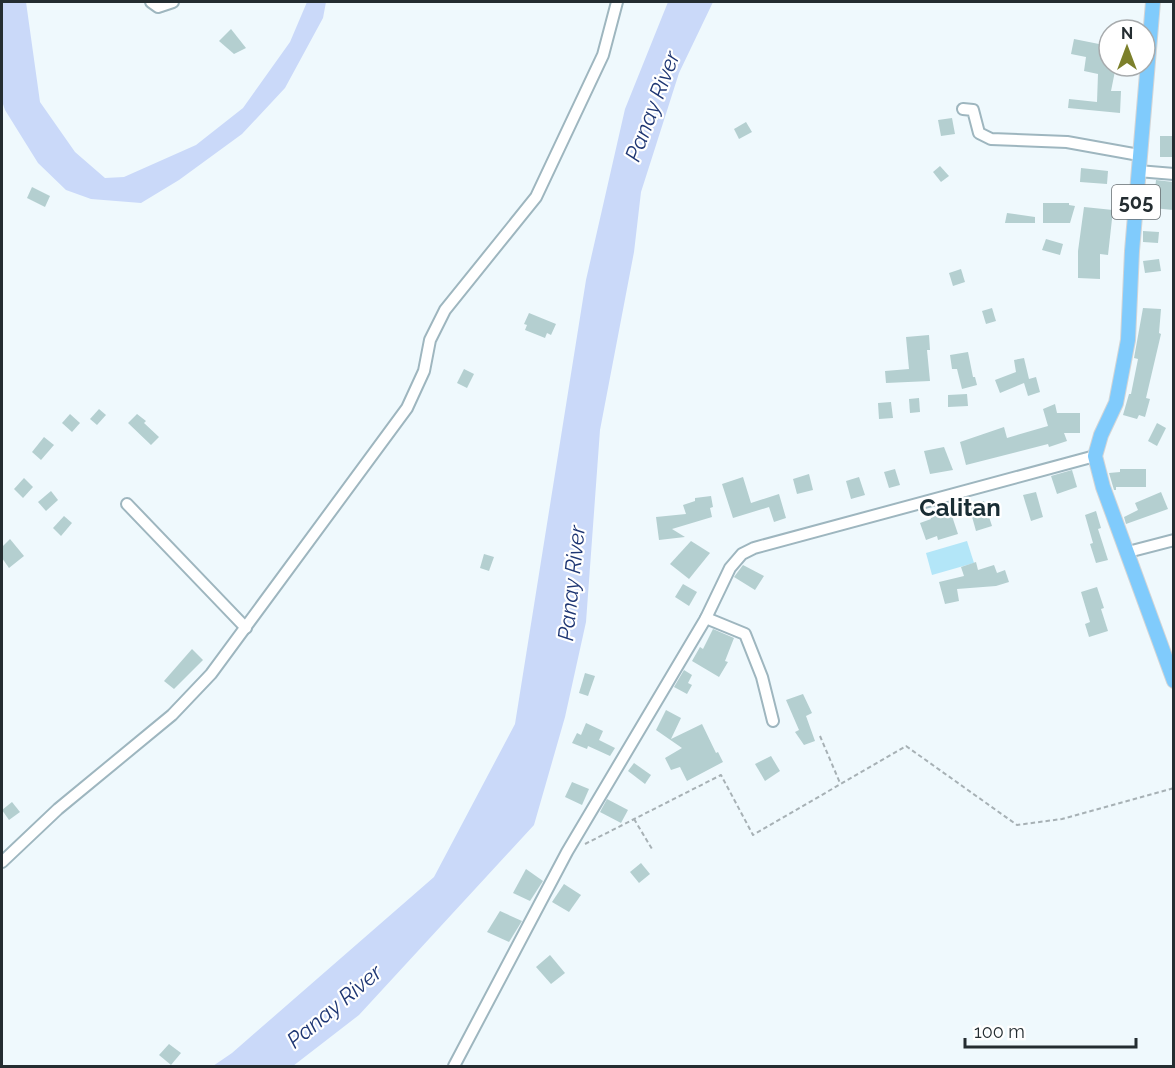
<svg xmlns="http://www.w3.org/2000/svg" width="1175" height="1068" viewBox="0 0 1175 1068" font-family="Raleway,sans-serif">
	<style>
		.green { fill: #b3e6f8 }
		.water { fill: #cad9f9 }
		.building { fill: #b4cfd0 }
		.lines { fill: none; stroke-linecap: round; stroke-linejoin: round }
		.minor-casing { stroke: #9eb6bf; stroke-width: 14 }
		.major-casing { stroke: #d3d5d6; stroke-width: 16 }
		.path { stroke: #a7b1b5; stroke-width: 2; stroke-dasharray: 4.5 3; stroke-linecap: butt }
		.minor { stroke: #fff; stroke-width: 10 }
		.major { stroke: #80cbfc; stroke-width: 14 }
		.labels { text-anchor: middle; dominant-baseline: central; stroke-width: 4.5; stroke-linejoin: round; paint-order: stroke }
		.shield { fill: #fff; stroke: #666c6f; stroke-width: 1.5 }
		.shield-label { font-size: 20px; font-weight: bold; fill: #242d31 }
		.water-label { font-size: 22px; font-style: italic; fill: #1e3673; stroke: #fff }
		.quarter-label { font-size: 24px; font-weight: bold; fill: #192d34; stroke: #fff }
	</style>
	<rect width="100%" height="100%" fill="#eff9fd"/>
	<!-- green -->
	<polygon class="green" points="967,541 974,563 932,575 926,553"/>
	<!-- water -->
	<g class="water">
		<polygon points="2,2 26,2 40,102 75,152 105,178 124,177 196,145 243,108 290,42 307,2 326,2 323,18 285,88 242,134 179,180 141,203 91,199 66,190 38,163 5,110 2,101"/>
		<polygon points="668,2 713,2 679,73 641,192 634,252 600,430 586,622 565,717 534,825 359,1015 293,1066 213,1066 232,1053 434,877 515,724 586,280 625,109"/>
	</g>
	<!-- building -->
	<g class="building">
		<polygon points="231,29 246,48 234,54 219,41"/>
		<polygon points="1074,39 1109,46 1109,66 1116,66 1111,91 1121,91 1120,113 1068,108 1069,99 1097,102 1098,74 1084,71 1086,57 1071,54"/>
		<polygon points="952,118 955,134 941,136 938,120"/>
		<polygon points="746,122 752,132 739,139 734,129"/>
		<rect x="1160" y="136" width="13" height="21"/>
		<polygon points="940,166 949,176 941,182 933,172"/>
		<polygon points="1081,168 1108,171 1107,184 1080,182"/>
		<polygon points="1156,180 1173,182 1173,210 1153,208"/>
		<polygon points="32,187 50,196 45,207 27,198"/>
		<polygon points="1043,203 1069,203 1069,205 1075,206 1070,223 1043,223"/>
		<polygon points="1084,207 1113,210 1108,255 1100,254 1100,279 1078,278 1078,251"/>
		<polygon points="1007,213 1035,217 1035,223 1005,223"/>
		<polygon points="1143,231 1159,232 1158,243 1143,242"/>
		<polygon points="1046,239 1063,244 1060,255 1042,250"/>
		<polygon points="1159,259 1161,271 1145,273 1143,261"/>
		<polygon points="961,269 965,282 953,286 949,273"/>
		<polygon points="992,308 996,321 986,324 982,311"/>
		<polygon points="1143,308 1161,309 1159,333 1161,334 1146,398 1150,399 1145,417 1139,415 1137,419 1123,415 1129,394 1131,394 1138,359 1134,358"/>
		<polygon points="529,313 556,324 551,335 547,333 545,338 525,330 527,325 524,324"/>
		<polygon points="929,335 930,350 927,350 930,381 886,383 885,371 909,369 906,337"/>
		<polygon points="968,352 973,377 975,377 977,385 962,389 957,369 952,369 950,355"/>
		<polygon points="1024,358 1029,379 1036,377 1040,392 1028,396 1024,383 1000,393 995,380 1016,372 1014,360"/>
		<polygon points="464,369 474,374 467,388 457,383"/>
		<polygon points="967,394 968,406 948,407 948,395"/>
		<polygon points="919,398 920,412 910,413 909,399"/>
		<polygon points="891,402 893,418 879,419 878,403"/>
		<polygon points="1055,404 1057,413 1080,413 1080,433 1064,433 1067,441 1049,447 1048,444 966,465 960,442 1004,427 1007,438 1048,426 1043,409"/>
		<polygon points="99,409 106,415 97,425 90,419"/>
		<polygon points="70,414 80,423 72,432 62,423"/>
		<polygon points="137,414 146,421 144,423 159,437 151,445 128,423"/>
		<polygon points="1157,423 1166,428 1157,446 1148,441"/>
		<polygon points="44,437 54,445 41,460 32,452"/>
		<polygon points="944,447 953,470 930,474 924,451"/>
		<polygon points="895,469 900,485 889,488 884,472"/>
		<polygon points="1120,469 1146,469 1146,487 1116,487 1116,490 1114,490 1109,473 1120,472"/>
		<polygon points="1072,470 1077,487 1057,494 1051,476"/>
		<polygon points="809,474 813,490 797,494 793,479"/>
		<polygon points="743,477 751,503 779,494 786,518 774,522 769,507 733,518 722,484"/>
		<polygon points="859,477 865,495 851,499 846,481"/>
		<polygon points="24,478 33,487 23,498 14,489"/>
		<polygon points="51,491 58,500 46,511 38,502"/>
		<polygon points="1036,492 1043,517 1031,521 1023,495"/>
		<polygon points="1161,492 1168,509 1126,524 1124,517 1138,510 1135,503"/>
		<polygon points="711,496 713,507 710,508 712,517 672,529 685,537 659,540 656,517 686,514 683,505 695,501 695,498"/>
		<polygon points="984,501 992,526 976,531 969,506"/>
		<polygon points="949,507 958,534 938,540 937,536 926,540 920,523 931,519 929,513"/>
		<polygon points="1096,511 1101,528 1098,529 1108,560 1096,563 1090,544 1093,543 1085,515"/>
		<polygon points="64,516 72,523 61,536 53,528"/>
		<polygon points="10,539 24,556 9,568 2,558 2,547"/>
		<polygon points="691,541 710,553 689,579 670,564"/>
		<polygon points="484,554 494,557 489,571 480,568"/>
		<polygon points="976,562 978,570 994,565 997,573 1005,570 1009,582 996,586 957,589 959,601 945,604 939,582 964,576 961,567"/>
		<polygon points="743,565 764,576 755,590 734,577"/>
		<polygon points="683,584 697,592 689,606 675,597"/>
		<polygon points="1097,587 1104,608 1101,609 1108,631 1089,637 1085,624 1090,622 1081,592"/>
		<polygon points="713,629 734,638 725,661 728,662 719,677 692,661 700,647 703,649"/>
		<polygon points="192,649 203,660 174,689 164,681"/>
		<polygon points="684,670 692,675 688,683 692,685 687,694 674,687"/>
		<polygon points="585,673 595,676 588,696 579,693"/>
		<polygon points="803,694 812,713 806,716 815,741 804,745 795,732 799,730 786,700"/>
		<polygon points="666,710 681,718 671,739 702,724 716,753 718,752 723,762 687,781 680,767 671,770 665,758 682,748 656,730"/>
		<polygon points="586,723 603,731 599,740 615,748 610,756 588,746 587,749 572,743 577,733 581,735"/>
		<polygon points="771,756 780,771 765,781 755,764"/>
		<polygon points="634,763 651,775 645,784 628,771"/>
		<polygon points="572,782 589,789 582,805 565,797"/>
		<polygon points="607,799 628,810 621,823 600,812"/>
		<polygon points="12,802 20,812 9,820 2,810"/>
		<polygon points="641,863 650,874 639,883 630,872"/>
		<polygon points="526,869 543,881 530,901 513,893"/>
		<polygon points="564,884 581,895 569,912 552,902"/>
		<polygon points="500,911 522,921 509,942 487,932"/>
		<polygon points="550,955 565,973 551,984 536,967"/>
		<polygon points="169,1044 181,1053 171,1065 159,1055"/>
	</g>
	<g class="lines">
		<!-- minor casing -->
		<g class="minor-casing">
			<g id="minor">
				<polyline points="151,2 158,7 173,2"/>
				<polyline points="963,109 973,110 979,133 991,139 1067,142 1139,155"/>
				<polyline points="1138,171 1174,174"/>
				<polyline points="127,504 246,628"/>
				<polyline points="1128,552 1174,540"/>
				<polyline points="706,618 745,634 762,677 773,721"/>
				<polyline points="2,862 58,809 172,715 211,674 407,408 424,371 430,340 445,310 536,197 603,55 617,2"/>
				<polyline points="454,1066 567,852 706,618 730,568 742,554 754,548 1095,456"/>
			</g>
		</g>
		<!-- major casing -->
		<g class="major-casing">
			<polyline id="major" points="1153,2 1132,251 1128,340 1116,403 1101,435 1095,456 1103,487 1174,681"/>
		</g>
		<!-- path -->
		<g class="path">
			<polyline points="820,736 840,783"/>
			<polyline points="634,819 652,849"/>
			<polyline points="585,844 721,775 753,835 906,746 1017,825 1062,819 1174,788"/>
		</g>
		<!-- minor -->
		<use href="#minor" class="minor"/>
		<!-- major -->
		<use href="#major" class="major"/>
	</g>
	<g class="labels">
		<!-- shield labels -->
		<rect class="shield" x="1112" y="185" width="48" height="34" rx="4.5"/>
		<g class="shield-label">
			<text x="1136" y="202">505</text>
		</g>
		<!-- water labels -->
		<g class="water-label">
			<text transform="translate(652 106) rotate(-69)">Panay River</text>
			<text transform="translate(571 583) rotate(-84)">Panay River</text>
			<text transform="translate(334 1006) rotate(-40)">Panay River</text>
		</g>
		<!-- quarter labels -->
		<g class="quarter-label">
			<text x="960" y="507">Calitan</text>
		</g>
	</g>
	<!-- border -->
	<rect width="1175" height="1068" fill="none" stroke="#242d31" stroke-width="6"/>
	<!-- north arrow -->
	<g transform="translate(1127 48)"><circle r="28" fill="#ffffff" stroke="#a7abad" stroke-width="1.5"/>
	<path d="M0-4.5L10 22L0 15L-10 22Z" fill="#7c802b"/>
	<text y="-9" font-size="16" font-weight="bold" text-anchor="middle" fill="#242d31">N</text>
	</g>
	<!-- scale -->
	<path d="M965 1038v9h171v-9" fill="none" stroke="#242d31" stroke-width="3"/>
	<text x="974" y="1038" font-size="18" fill="#242d31" stroke="#ffffff" stroke-width="4.5" paint-order="stroke">100 m</text>
</svg>
